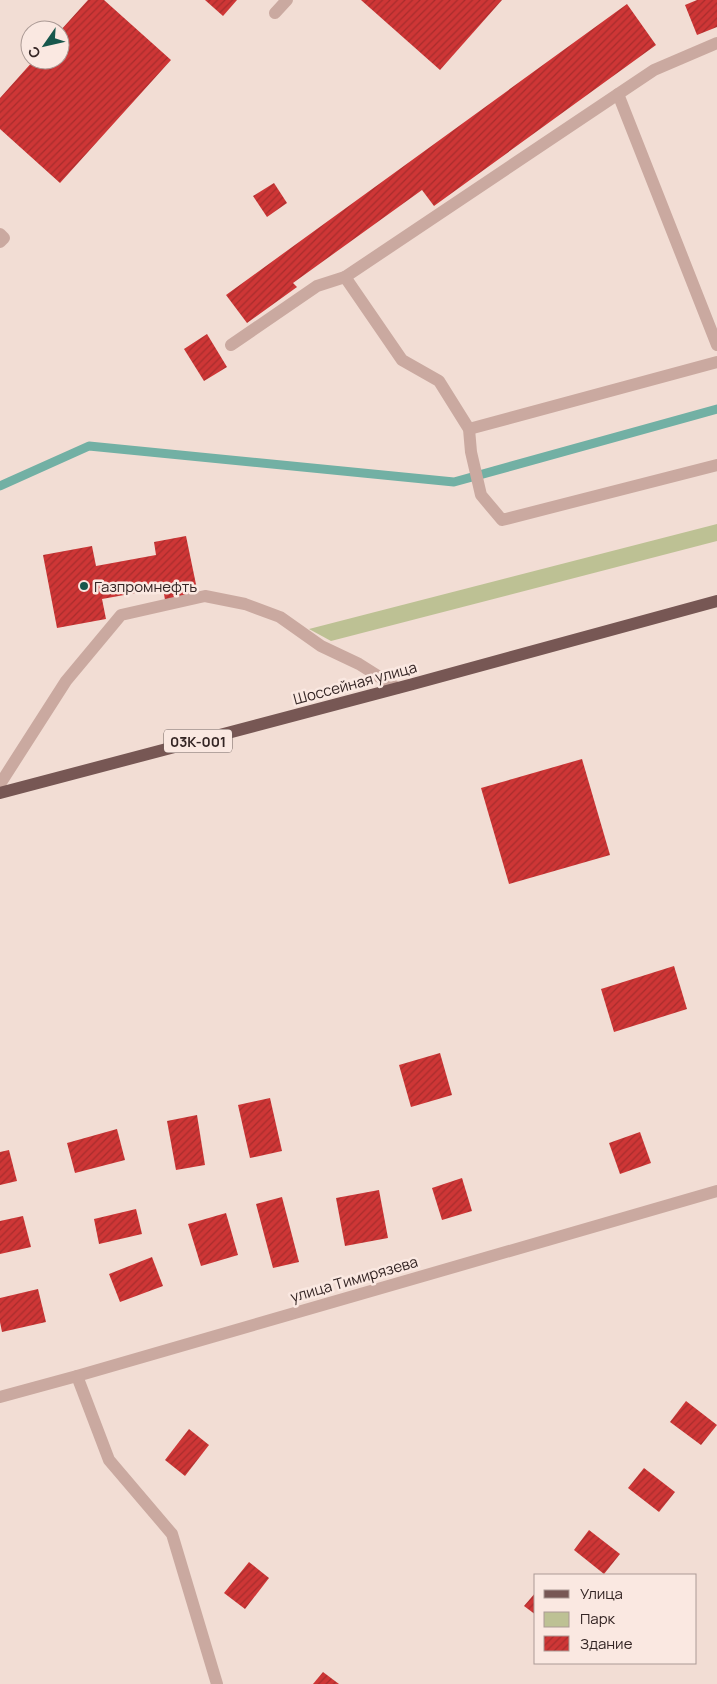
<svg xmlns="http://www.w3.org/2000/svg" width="717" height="1684" viewBox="0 0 717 1684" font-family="Manrope,sans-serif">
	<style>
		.green { fill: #bdc194 }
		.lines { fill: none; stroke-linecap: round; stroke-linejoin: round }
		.stream { stroke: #72b0a4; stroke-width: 9 }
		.building { fill: url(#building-hatch) }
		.minor { stroke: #caa9a0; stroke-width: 12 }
		.major { stroke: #775754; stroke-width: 12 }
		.poi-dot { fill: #17574c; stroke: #fae8e1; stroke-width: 2 }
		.labels { text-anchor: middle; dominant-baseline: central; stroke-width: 5; stroke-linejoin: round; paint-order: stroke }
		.shield { fill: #fae8e1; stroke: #6f605d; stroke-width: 1 }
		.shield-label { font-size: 14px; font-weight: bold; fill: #342524 }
		.poi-label { font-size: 15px; fill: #342524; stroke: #fae8e1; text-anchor: start }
		.street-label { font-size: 15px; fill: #342524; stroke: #fae8e1 }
	</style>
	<defs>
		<pattern id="building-hatch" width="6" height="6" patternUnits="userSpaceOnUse" patternTransform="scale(1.25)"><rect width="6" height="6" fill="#ce3636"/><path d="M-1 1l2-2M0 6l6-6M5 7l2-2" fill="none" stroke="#a82d2d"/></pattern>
	</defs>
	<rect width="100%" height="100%" fill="#f2ddd4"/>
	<!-- green -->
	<polygon class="green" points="717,524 717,541 331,641 309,629"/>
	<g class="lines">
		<!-- stream -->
		<polyline class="stream" points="0,486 89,446 454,482 717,409"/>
	</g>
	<!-- building -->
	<g class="building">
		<polygon points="88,0 104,0 171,60 60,183 0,129 0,98 34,60 60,60 60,31"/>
		<polygon points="205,0 237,0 223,16"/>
		<polygon points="361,0 502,0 440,70"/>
		<polygon points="697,0 717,0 717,27 697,35 685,5"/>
		<polygon points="627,4 656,45 434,206 422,190 293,283 297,287 247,323 226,295"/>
		<polygon points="274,183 287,203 267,217 253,196"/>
		<polygon points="207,334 227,367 204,381 184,349"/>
		<polygon points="186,536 198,594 165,600 163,588 102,599 106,619 57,628 43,555 92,546 96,566 156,555 154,542"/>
		<polygon points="582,759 610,855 509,884 481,788"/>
		<polygon points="674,966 687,1009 614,1032 601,989"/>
		<polygon points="440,1053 452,1095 411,1107 399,1065"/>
		<polygon points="270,1098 282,1151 250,1158 238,1105"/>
		<polygon points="197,1115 205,1165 176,1170 167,1121"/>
		<polygon points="117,1129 125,1160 75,1173 67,1143"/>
		<polygon points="640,1132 651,1163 620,1174 609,1143"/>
		<polygon points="9,1150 17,1181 0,1185 0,1152"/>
		<polygon points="462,1178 472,1211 442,1220 432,1188"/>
		<polygon points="379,1190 388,1238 345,1246 336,1198"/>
		<polygon points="282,1197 299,1262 273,1268 256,1204"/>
		<polygon points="136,1209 142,1234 99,1244 94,1219"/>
		<polygon points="226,1213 238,1255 201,1266 188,1224"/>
		<polygon points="23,1216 31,1247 0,1254 0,1221"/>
		<polygon points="152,1257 163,1286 120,1302 109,1274"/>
		<polygon points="38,1289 46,1322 2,1332 0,1322 0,1298"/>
		<polygon points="686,1401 717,1425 701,1445 670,1422"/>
		<polygon points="189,1429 209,1445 185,1476 165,1460"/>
		<polygon points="644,1468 675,1492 659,1512 628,1488"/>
		<polygon points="589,1530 620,1554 604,1574 574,1550"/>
		<polygon points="249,1562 269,1578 245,1609 224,1593"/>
		<polygon points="536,1592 536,1615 524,1606"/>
		<polygon points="323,1672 339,1684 313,1684"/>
	</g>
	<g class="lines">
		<!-- minor -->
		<g class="minor">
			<polyline points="275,13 287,0"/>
			<polyline points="618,94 717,345"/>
			<polyline points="0,234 4,238 0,242"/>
			<polyline points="345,277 654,70 717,43"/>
			<polyline points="231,345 317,286 345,277 402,360 439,381 469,429 471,452 481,495 502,520 717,465"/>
			<polyline points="469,429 717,362"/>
			<polyline points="0,784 66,681 121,615 205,596 245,604 280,617 321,646 359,664 397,688"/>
			<polyline points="77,1376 109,1460 172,1534 217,1684"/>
			<polyline points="0,1397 77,1376 717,1191"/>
		</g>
		<!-- major -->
		<polyline class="major" points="0,793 413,684 717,601"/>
	</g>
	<!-- markers -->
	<circle class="poi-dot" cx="84" cy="586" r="5"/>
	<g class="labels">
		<!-- shield labels -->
		<rect class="shield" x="164" y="729.5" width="68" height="23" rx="4"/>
		<g class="shield-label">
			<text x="198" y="741">03К-001</text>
		</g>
		<!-- poi labels -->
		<g class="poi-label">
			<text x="94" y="586">Газпромнефть</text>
		</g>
		<!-- street labels -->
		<g class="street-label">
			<text transform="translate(355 683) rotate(-15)">Шоссейная улица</text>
			<text transform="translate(354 1279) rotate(-16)">улица Тимирязева</text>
		</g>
	</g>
	<!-- legend -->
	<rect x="534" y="1574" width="162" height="90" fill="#fae8e1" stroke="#ab9a95"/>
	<rect x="544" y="1590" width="25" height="8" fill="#775754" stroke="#ab9a95"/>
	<text x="580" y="1599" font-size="15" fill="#342524">Улица</text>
	<rect x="544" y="1612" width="25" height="15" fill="#bdc194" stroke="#ab9a95"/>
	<text x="580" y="1624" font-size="15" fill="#342524">Парк</text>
	<rect x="544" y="1636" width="25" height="15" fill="url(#building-hatch)" stroke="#ab9a95"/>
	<text x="580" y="1649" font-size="15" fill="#342524">Здание</text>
	<!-- north arrow -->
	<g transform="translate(45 45) rotate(236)"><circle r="24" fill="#fae8e1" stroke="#ab9a95"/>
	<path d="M0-4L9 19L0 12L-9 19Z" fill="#17574c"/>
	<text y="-8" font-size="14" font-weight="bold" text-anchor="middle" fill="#342524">С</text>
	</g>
</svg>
